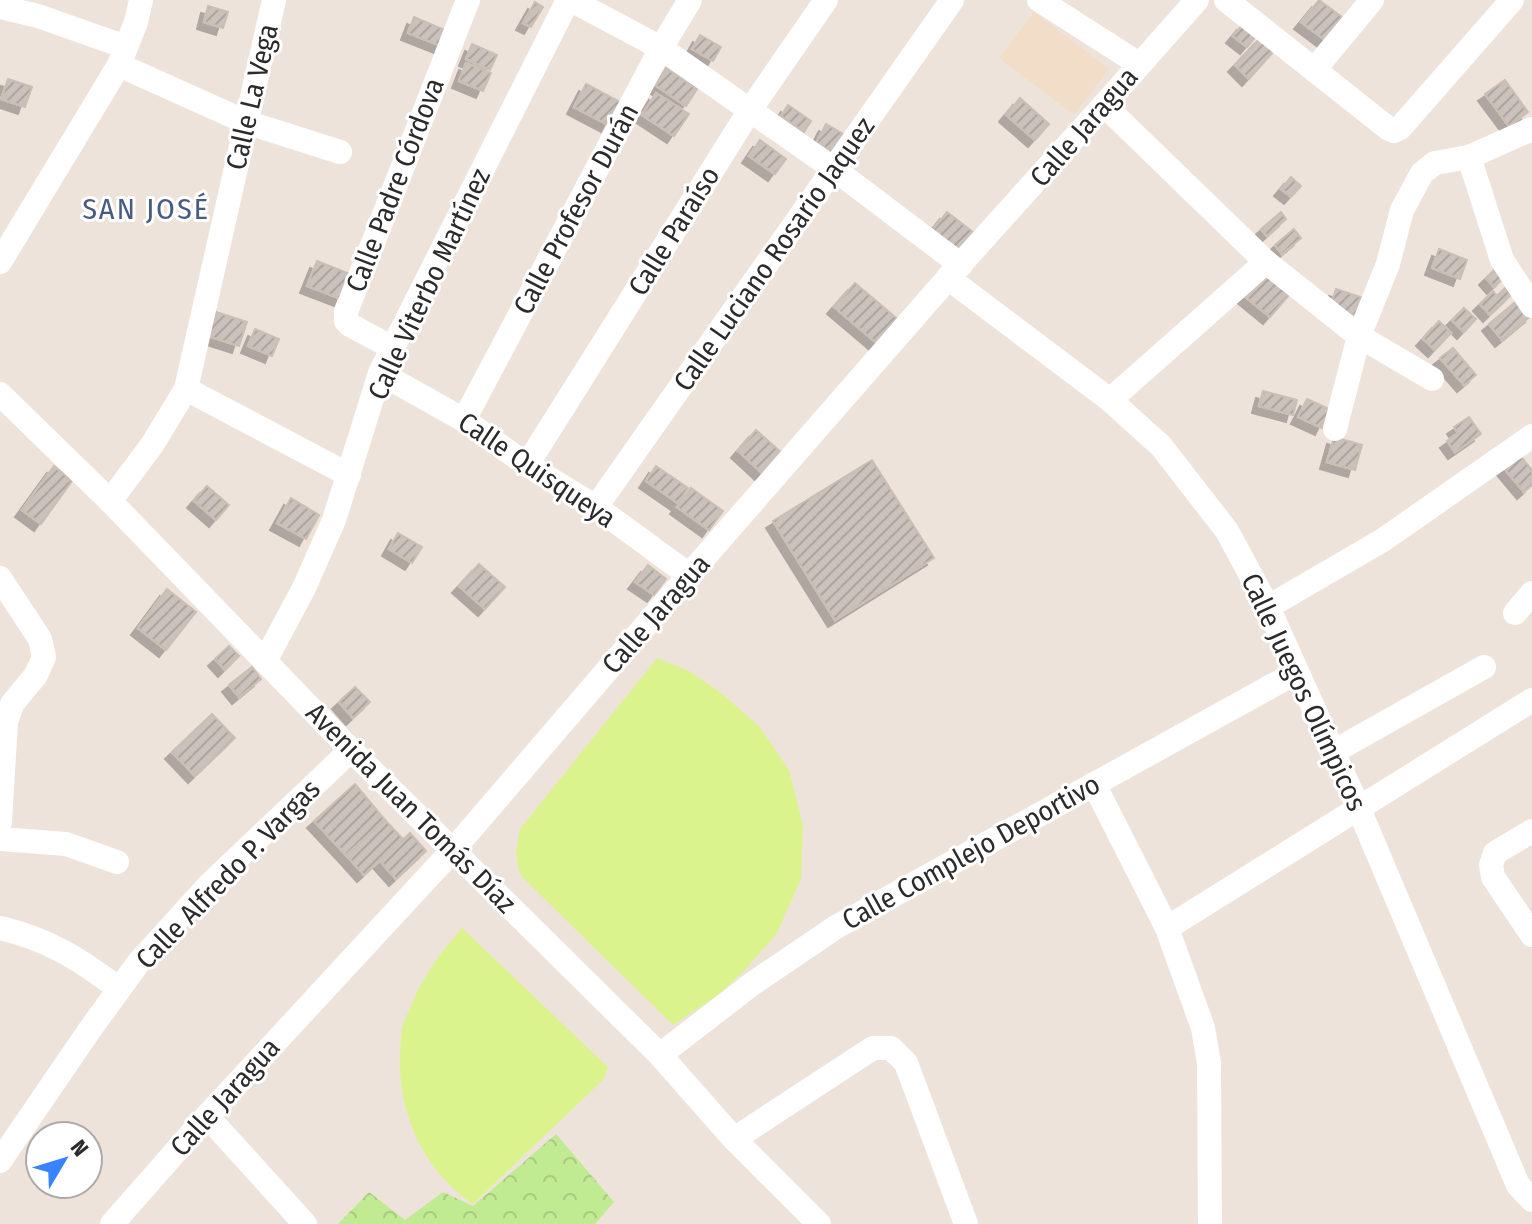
<svg xmlns="http://www.w3.org/2000/svg" width="1532" height="1224" viewBox="0 0 1532 1224" font-family="'Fira Sans Condensed',sans-serif">
	<style>
		.education { fill: #f2ddc9 }
		.forest { fill: url(#forest-crowns) }
		.pitch { fill: #dbf38d }
		.building { fill: url(#building-hatch); stroke: #cabeb5; stroke-width: 2; filter: url(#shadow) }
		.lines { fill: none; stroke-linecap: round; stroke-linejoin: round }
		.minor { stroke: #fff; stroke-width: 24 }
		.labels { text-anchor: middle; dominant-baseline: central; stroke-width: 6; stroke-linejoin: round; paint-order: stroke }
		.street-label { font-size: 28px; fill: #2b2b2b; stroke: #fff }
		.neighbourhood-label { font-size: 30px; letter-spacing: 2px; fill: #465c81; stroke: #fff }
	</style>
	<defs>
		<pattern id="forest-crowns" width="20" height="18" patternUnits="userSpaceOnUse" patternTransform="scale(2)"><rect width="20" height="18" fill="#c1eb92"/><path d="M2 6a3 3 0 1 1 6 0M12 15a3 3 0 1 1 6 0" fill="none" stroke="#a6ca7e"/></pattern>
		<pattern id="building-hatch" width="6" height="6" patternUnits="userSpaceOnUse" patternTransform="scale(2)"><rect width="6" height="6" fill="#c9c1ba"/><path d="M-1 1l2-2M0 6l6-6M5 7l2-2" fill="none" stroke="#ada6a0"/></pattern>
		<filter id="shadow"><feDropShadow dx="-7" dy="7" stdDeviation="0" flood-color="#0004"/></filter>
	</defs>
	<rect width="100%" height="100%" fill="#eee3db"/>
	<!-- education -->
	<polygon class="education" points="1034,12 1109,69 1074,115 999,58"/>
	<!-- forest -->
	<polygon class="forest" points="556,1134 614,1202 595,1224 338,1224 369,1192 405,1220 443,1192 473,1206"/>
	<!-- pitch -->
	<g class="pitch">
		<polygon points="657,658 689,671 721,693 759,726 789,770 803,825 801,879 776,935 741,974 718,995 673,1025 520,875 516,852 520,829"/>
		<path d="M462,928L608,1067L603,1080L473,1204C424,1172 397,1112 400,1054C401,1046 400,1037 402,1029C403,1022 408,1013 411,1006C424,974 439,955 462,928Z"/>
	</g>
	<!-- building -->
	<g class="building">
		<polygon points="1319,0 1342,17 1325,40 1301,22"/>
		<polygon points="535,2 543,7 531,27 523,23"/>
		<polygon points="208,6 228,12 223,28 204,22"/>
		<polygon points="414,17 447,31 441,46 408,33"/>
		<polygon points="1244,23 1258,34 1247,47 1233,36"/>
		<polygon points="700,35 721,47 713,61 692,49"/>
		<polygon points="1261,37 1275,50 1249,79 1235,65"/>
		<polygon points="472,44 497,55 490,70 466,59"/>
		<polygon points="466,63 491,73 483,91 459,81"/>
		<polygon points="666,68 697,89 686,106 655,85"/>
		<polygon points="8,79 32,87 25,107 1,99"/>
		<polygon points="1505,80 1528,112 1509,126 1485,94"/>
		<polygon points="586,84 620,102 608,125 574,107"/>
		<polygon points="656,93 689,114 674,136 642,115"/>
		<polygon points="1020,98 1049,124 1035,140 1006,115"/>
		<polygon points="788,105 811,121 804,132 781,116"/>
		<polygon points="826,124 845,135 836,153 816,143"/>
		<polygon points="760,140 786,159 775,174 749,156"/>
		<polygon points="1291,177 1301,186 1291,197 1281,189"/>
		<polygon points="947,212 978,236 963,255 932,231"/>
		<polygon points="1281,212 1286,219 1267,236 1261,229"/>
		<polygon points="1294,229 1301,238 1282,254 1275,245"/>
		<polygon points="1439,249 1467,260 1460,279 1432,268"/>
		<polygon points="317,261 350,274 341,299 307,286"/>
		<polygon points="1495,269 1503,279 1494,287 1486,278"/>
		<polygon points="1263,272 1289,295 1270,317 1243,295"/>
		<polygon points="855,283 900,321 879,345 834,307"/>
		<polygon points="1505,288 1511,295 1490,315 1480,304 1493,291 1497,296"/>
		<polygon points="1336,289 1366,299 1360,317 1330,307"/>
		<polygon points="1519,299 1532,315 1502,340 1489,324"/>
		<polygon points="1464,308 1476,319 1464,332 1452,320"/>
		<polygon points="216,312 247,322 239,346 208,336"/>
		<polygon points="1439,321 1451,333 1435,350 1423,339"/>
		<polygon points="255,329 279,339 272,356 248,346"/>
		<polygon points="1453,348 1476,375 1464,385 1440,358"/>
		<polygon points="1263,391 1297,400 1293,415 1259,406"/>
		<polygon points="1307,399 1331,410 1322,428 1298,417"/>
		<polygon points="1469,417 1481,434 1455,452 1447,441 1458,433 1454,427"/>
		<polygon points="756,430 782,453 763,474 738,451"/>
		<polygon points="1334,437 1362,445 1355,470 1327,462"/>
		<polygon points="1518,453 1532,470 1532,485 1524,492 1502,466"/>
		<polygon points="872,460 934,558 835,620 773,521"/>
		<polygon points="54,466 72,481 41,524 22,510"/>
		<polygon points="656,466 688,488 678,503 646,481"/>
		<polygon points="207,486 229,505 216,520 194,501"/>
		<polygon points="691,488 723,511 709,530 677,507"/>
		<polygon points="291,498 319,515 306,539 277,523"/>
		<polygon points="398,533 422,547 412,563 389,549"/>
		<polygon points="479,564 505,587 485,609 459,586"/>
		<polygon points="648,565 666,579 654,595 635,582"/>
		<polygon points="167,589 196,612 166,650 138,628"/>
		<polygon points="229,646 239,656 225,670 215,659"/>
		<polygon points="252,667 261,679 239,697 229,685"/>
		<polygon points="355,687 370,702 353,718 339,702"/>
		<polygon points="212,714 235,738 195,776 172,752"/>
		<polygon points="355,784 385,820 346,855 314,821"/>
		<polygon points="385,820 403,839 364,875 346,855"/>
		<polygon points="410,833 426,851 396,879 380,861"/>
	</g>
	<g class="lines">
		<!-- minor -->
		<g class="minor">
			<polyline points="571,0 661,48 834,169 961,265"/>
			<polyline points="1039,0 1139,64"/>
			<polyline points="1226,0 1389,129 1394,131 1400,128 1512,0"/>
			<polyline points="0,7 38,16 126,47"/>
			<polyline points="119,65 246,122 340,152"/>
			<polyline points="1314,70 1372,0"/>
			<polyline points="1104,105 1266,262 1110,400"/>
			<polyline points="1469,157 1532,129"/>
			<polyline points="0,262 119,65 136,22 141,0"/>
			<polyline points="1266,262 1359,336 1432,379"/>
			<polyline points="948,278 1110,400 1161,446 1227,531 1268,607 1359,809 1518,1185 1532,1200"/>
			<polyline points="393,348 350,325 346,321 346,312 468,0"/>
			<polyline points="380,373 464,420 527,465 596,507 689,575"/>
			<polyline points="186,389 349,475"/>
			<polyline points="0,394 110,501 351,750 660,1055 734,1139 819,1224"/>
			<polyline points="464,420 661,48 690,0"/>
			<polyline points="1335,429 1359,336 1388,264 1402,210 1422,173 1435,163 1469,157 1502,260 1532,306"/>
			<polyline points="527,465 750,110 826,0"/>
			<polyline points="110,501 152,445 186,389 274,0"/>
			<polyline points="596,507 952,0"/>
			<polyline points="0,578 40,639 44,657 36,675 12,704 6,722 0,822"/>
			<polyline points="1268,607 1383,540 1532,436"/>
			<polyline points="1515,613 1532,593"/>
			<polyline points="265,661 304,588 334,520 380,373 568,0"/>
			<polyline points="1333,752 1484,667"/>
			<polyline points="1094,784 1167,928 1203,1028 1209,1063 1210,1224"/>
			<polyline points="1532,831 1495,853 1491,865 1493,877 1532,935"/>
			<polyline points="0,839 66,844 117,862"/>
			<path d="M0,928C48,939 81,960 119,989"/>
			<polyline points="1167,928 1532,700"/>
			<polyline points="660,1055 752,984 836,927 1297,672"/>
			<polyline points="207,1116 305,1224"/>
			<polyline points="734,1139 873,1048 891,1048 906,1063 966,1224"/>
			<polyline points="0,1161 91,1028 139,962 208,886 351,750"/>
			<polyline points="112,1224 207,1116 453,850 689,575 948,278 1104,105 1197,0"/>
		</g>
	</g>
	<g class="labels">
		<!-- street labels -->
		<g class="street-label">
			<text transform="translate(252 97) rotate(-77)">Calle La Vega</text>
			<text transform="translate(1084 127) rotate(-49)">Calle Jaragua</text>
			<text transform="translate(395 185) rotate(-69)">Calle Padre Córdova</text>
			<text transform="translate(576 209) rotate(-62)">Calle Profesor Durán</text>
			<text transform="translate(674 231) rotate(-58)">Calle Paraíso</text>
			<text transform="translate(774 254) rotate(-55)">Calle Luciano Rosario Jaquez</text>
			<text transform="translate(429 284) rotate(-65)">Calle Viterbo Martínez</text>
			<text transform="translate(537 470) rotate(34)">Calle Quisqueya</text>
			<text transform="translate(656 614) rotate(-49)">Calle Jaragua</text>
			<text transform="translate(1304 692) rotate(65)">Calle Juegos Olímpicos</text>
			<text transform="translate(411 808) rotate(45)">Avenida Juan Tomás Díaz</text>
			<text transform="translate(971 852) rotate(-29)">Calle Complejo Deportivo</text>
			<text transform="translate(228 874) rotate(-46)">Calle Alfredo P. Vargas</text>
			<text transform="translate(225 1097) rotate(-48)">Calle Jaragua</text>
		</g>
		<!-- neighbourhood labels -->
		<g class="neighbourhood-label">
			<text x="146" y="209">SAN JOSÉ</text>
		</g>
	</g>
	<!-- north arrow -->
	<g transform="translate(64 1160) rotate(52)"><circle r="38" fill="#ffffff" stroke="#aaaaaa" stroke-width="2"/>
	<path d="M0-6L14 30L0 20L-14 30Z" fill="#3883ff"/>
	<text y="-12" font-size="22" font-weight="bold" text-anchor="middle" fill="#2b2b2b">N</text>
	</g>
</svg>
